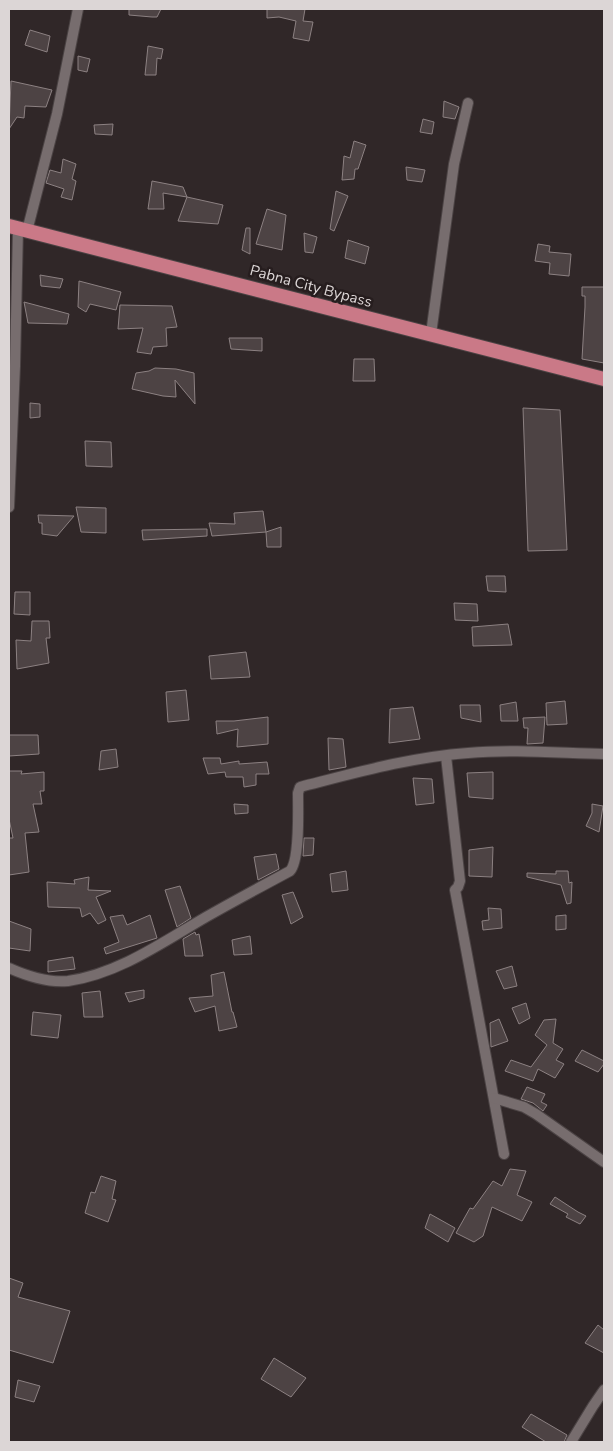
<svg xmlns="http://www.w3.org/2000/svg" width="613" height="1451" viewBox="0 0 613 1451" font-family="'Nunito Sans',sans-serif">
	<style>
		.building { fill: #4d4344; stroke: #8c8182 }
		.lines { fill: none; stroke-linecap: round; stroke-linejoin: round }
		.minor-casing { stroke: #4b4344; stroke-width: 12 }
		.trunk-casing { stroke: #4b4344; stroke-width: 16 }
		.minor { stroke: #776d6e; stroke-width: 10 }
		.trunk { stroke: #ca7987; stroke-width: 14 }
		.labels { text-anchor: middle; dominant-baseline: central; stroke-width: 5; stroke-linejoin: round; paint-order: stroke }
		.street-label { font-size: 15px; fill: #dcd6d6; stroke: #261d1e }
	</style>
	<rect width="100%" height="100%" fill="#302728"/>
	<!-- building -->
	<g class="building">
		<polygon points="129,9 161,9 157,17 152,17 129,15"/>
		<polygon points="267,9 305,9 303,21 313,22 309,41 293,38 296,21 279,17 267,18"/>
		<polygon points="30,30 50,36 47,52 25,45"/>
		<polygon points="148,46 163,49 161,59 157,58 156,75 145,75"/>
		<polygon points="78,56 90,59 87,72 78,70"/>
		<polygon points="11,81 52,90 46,107 25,106 24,118 17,117 9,129"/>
		<polygon points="444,101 459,107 455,119 443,117"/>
		<polygon points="423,119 434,122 432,134 420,132"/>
		<polygon points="113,124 112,135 95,134 94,125"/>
		<polygon points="354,141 366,145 358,169 355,169 354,179 342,180 344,156 350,158"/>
		<polygon points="63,159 76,164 72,179 76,181 72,200 61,197 64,189 46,183 50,170 61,173"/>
		<polygon points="406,167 425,170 422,182 407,180"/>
		<polygon points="152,181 183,187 187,197 163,193 164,209 148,209"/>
		<polygon points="336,191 348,196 334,231 330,229"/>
		<polygon points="187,197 223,205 218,224 178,221"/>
		<polygon points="267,209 286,215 282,250 256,244"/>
		<polygon points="246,228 250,228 250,254 242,250"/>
		<polygon points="304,233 317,237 313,253 305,252"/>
		<polygon points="348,240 369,247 365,264 345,258"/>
		<polygon points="538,244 550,246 549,252 571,254 569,276 549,274 550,263 535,261"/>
		<polygon points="40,275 63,279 60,288 41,286"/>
		<polygon points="79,281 121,292 116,310 90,304 86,312 78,307"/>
		<polygon points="582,287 604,287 604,363 582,359 585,307 585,296 582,296"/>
		<polygon points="24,302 69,314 67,324 28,323"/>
		<polygon points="120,305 172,306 177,327 166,328 167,346 153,347 151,354 137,352 143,328 118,329"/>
		<polygon points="229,338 262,338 262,351 231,349"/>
		<polygon points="354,359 374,359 375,381 353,381"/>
		<polygon points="155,368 176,369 194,373 195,404 175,380 176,397 163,396 132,389 136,373 149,371"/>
		<polygon points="30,403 40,404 40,417 30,418"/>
		<polygon points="523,408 560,410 567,550 528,551"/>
		<polygon points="85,441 111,442 112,467 86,466"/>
		<polygon points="76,507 106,508 106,533 81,532"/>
		<polygon points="263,511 266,532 212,536 209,523 235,524 234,513"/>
		<polygon points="38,515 74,516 57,536 42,534 42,523 39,523"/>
		<polygon points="281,527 281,547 267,547 266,532"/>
		<polygon points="207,529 207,536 143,540 142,530"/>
		<polygon points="486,576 505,576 506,592 488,591"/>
		<polygon points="15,592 30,592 30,615 14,614"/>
		<polygon points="454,603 477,604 478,621 455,620"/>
		<polygon points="32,621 49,621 50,638 46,638 49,663 17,669 16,640 31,641"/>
		<polygon points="508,624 512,645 473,646 472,627"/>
		<polygon points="246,652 250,677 211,679 209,656"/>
		<polygon points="186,690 189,720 168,722 166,692"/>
		<polygon points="565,701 567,724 547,725 546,703"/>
		<polygon points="516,702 518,721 501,721 500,705"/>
		<polygon points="460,705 480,705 481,722 461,718"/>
		<polygon points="413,707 420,739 389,743 390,709"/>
		<polygon points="268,717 268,744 237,747 238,729 217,734 216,721 234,721"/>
		<polygon points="545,717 543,743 527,744 528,728 524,728 523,718"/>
		<polygon points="9,735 38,735 39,754 9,756"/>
		<polygon points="328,738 343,739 346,767 329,770"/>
		<polygon points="116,749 118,767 99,770 101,751"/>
		<polygon points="203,758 220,758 221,764 239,761 239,764 267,762 269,774 256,774 256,785 244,787 243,777 226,777 225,772 208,774"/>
		<polygon points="9,771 22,771 21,774 44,772 44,791 40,791 42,804 33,804 39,832 25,833 29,872 9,875 9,838 13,838 9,819"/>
		<polygon points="493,772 493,799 469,797 467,773"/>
		<polygon points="413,778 432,779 434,803 416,805"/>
		<polygon points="234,804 248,805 248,813 235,814"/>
		<polygon points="592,804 603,806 599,832 586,826 592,813"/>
		<polygon points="304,838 314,838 313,855 303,856"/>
		<polygon points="493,847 492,877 469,876 469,850"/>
		<polygon points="276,854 279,869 258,880 254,857"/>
		<polygon points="346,871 348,890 332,892 330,874"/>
		<polygon points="556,871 568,871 569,883 572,882 571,903 567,904 561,885 527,877 527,873 556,874"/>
		<polygon points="89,877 88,890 111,891 96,897 106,920 98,924 90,913 82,917 80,908 48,907 47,882 75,884 74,880"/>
		<polygon points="180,886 191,918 177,927 165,890"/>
		<polygon points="293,892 303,917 291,924 282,895"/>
		<polygon points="488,908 501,909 502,928 483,930 482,921 489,920"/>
		<polygon points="123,915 127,925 150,915 157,938 106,954 104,948 119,942 110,917"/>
		<polygon points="566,915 566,929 556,930 556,916"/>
		<polygon points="9,921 31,929 30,951 9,948"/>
		<polygon points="195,932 196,935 199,934 203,956 185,956 183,939"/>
		<polygon points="250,936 252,954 234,955 232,940"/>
		<polygon points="73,957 75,969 48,972 48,961"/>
		<polygon points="512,966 517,986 504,989 496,971"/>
		<polygon points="224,972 232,1012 233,1012 237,1027 219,1031 215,1006 195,1012 189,998 213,996 211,975"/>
		<polygon points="144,990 144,998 129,1002 125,993"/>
		<polygon points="100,991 103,1017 84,1017 82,993"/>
		<polygon points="526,1003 530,1018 519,1024 512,1008"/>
		<polygon points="33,1012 61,1015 58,1038 31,1035"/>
		<polygon points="499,1019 508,1041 491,1047 490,1023"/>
		<polygon points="556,1019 553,1043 563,1049 556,1060 564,1064 555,1078 538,1069 533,1081 505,1071 511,1060 531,1067 547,1045 535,1035 544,1020"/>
		<polygon points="582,1050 604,1061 604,1064 598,1072 575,1061"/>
		<polygon points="527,1087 545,1094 541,1102 547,1105 543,1111 533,1103 521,1099"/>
		<polygon points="510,1169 526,1171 517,1195 532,1202 522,1221 492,1207 483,1236 474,1242 456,1233 470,1208 473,1209 493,1181 502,1186"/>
		<polygon points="101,1176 116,1181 112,1199 116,1200 108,1222 85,1213 91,1192 95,1193"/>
		<polygon points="555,1197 578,1212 586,1216 580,1224 566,1217 568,1214 550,1204"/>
		<polygon points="430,1214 455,1228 448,1242 425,1228"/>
		<polygon points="9,1278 23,1283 18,1297 70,1311 53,1363 9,1350"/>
		<polygon points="598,1325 604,1330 604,1353 585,1343"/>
		<polygon points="274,1358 306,1378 291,1397 261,1379"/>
		<polygon points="18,1380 40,1386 34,1402 15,1397"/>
		<polygon points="531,1414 567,1435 564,1442 546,1442 522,1427"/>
	</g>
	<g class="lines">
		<!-- minor casing -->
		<g class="minor-casing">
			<g id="minor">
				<polyline points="27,231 57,114 78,9"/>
				<polyline points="431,334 454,164 468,103"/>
				<polyline points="9,507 15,366 18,228"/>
				<polyline points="446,756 460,881 458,887 455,890 504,1154"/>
				<path d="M9,968C27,976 48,983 68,981C118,974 163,942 206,917C234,901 262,886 290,871C300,860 298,810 298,793L300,787C355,773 411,757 468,753C513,749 559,753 604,754"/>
				<polyline points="494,1098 524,1107 536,1114 604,1162"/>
				<polyline points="571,1442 593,1406 604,1390"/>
			</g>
		</g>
		<!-- trunk casing -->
		<g class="trunk-casing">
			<polyline id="trunk" points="9,226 604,379"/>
		</g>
		<!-- minor -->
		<use href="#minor" class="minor"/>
		<!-- trunk -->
		<use href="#trunk" class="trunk"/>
	</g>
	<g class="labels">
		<!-- street labels -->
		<g class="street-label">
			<text transform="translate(311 286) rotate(15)">Pabna City Bypass</text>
		</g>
	</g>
	<!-- border -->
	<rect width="613" height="1451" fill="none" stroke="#dcd6d6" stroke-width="20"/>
</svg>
